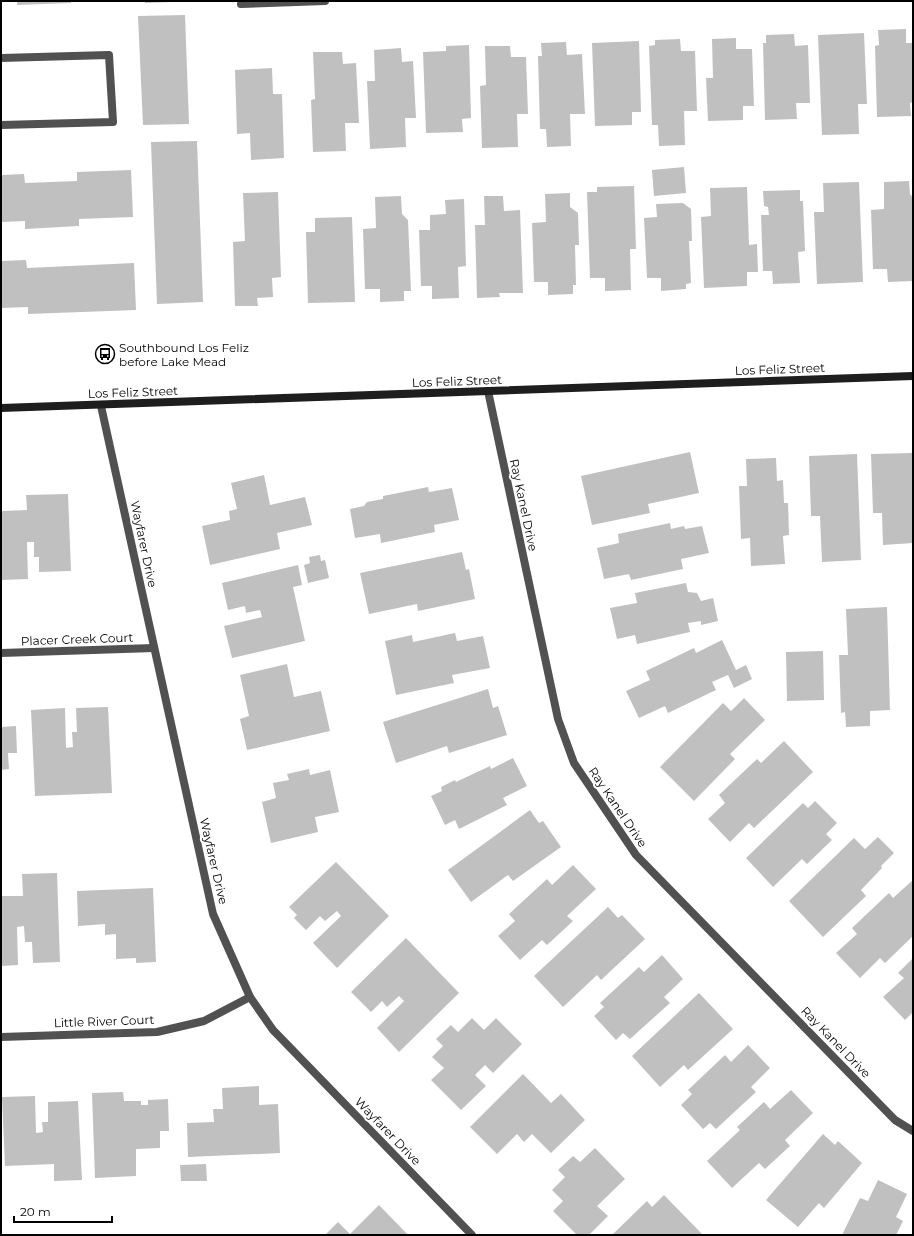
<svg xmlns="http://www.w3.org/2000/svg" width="914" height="1236" viewBox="0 0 914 1236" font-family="Montserrat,sans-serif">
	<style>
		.building { fill: #c0c0c0 }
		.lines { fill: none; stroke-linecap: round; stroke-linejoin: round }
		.lane { stroke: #515151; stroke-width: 8 }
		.street { stroke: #515151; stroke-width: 8 }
		.secondary { stroke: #1e1e1e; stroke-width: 8 }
		.labels { text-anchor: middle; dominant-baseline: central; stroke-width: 4; stroke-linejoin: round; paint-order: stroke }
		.poi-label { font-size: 12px; fill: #000; stroke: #fff; text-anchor: start }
		.street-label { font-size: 12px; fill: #000; stroke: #fff }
	</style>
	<rect width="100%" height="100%" fill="#fff"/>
	<!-- building -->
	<g class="building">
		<polygon points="17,1 71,1 71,3 17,5"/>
		<polygon points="145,1 172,1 172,2 145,3"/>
		<polygon points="185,15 189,124 143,125 138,16"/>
		<polygon points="906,29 906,43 913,43 913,102 910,103 911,116 877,117 875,46 879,45 878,30"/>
		<polygon points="864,33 867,104 858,104 859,134 822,135 818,35"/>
		<polygon points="794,34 795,46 808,45 810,103 796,103 797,119 765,120 763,43 766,43 766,35"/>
		<polygon points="736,38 736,49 752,49 754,106 743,106 743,120 708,121 706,78 713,78 712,39"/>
		<polygon points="680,39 681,51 695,51 697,111 684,111 685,145 659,146 658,125 652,125 649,46 655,45 655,40"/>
		<polygon points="639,41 641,112 632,112 632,125 595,126 592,43"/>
		<polygon points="566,42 567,55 582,54 585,114 570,114 571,146 547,147 546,129 540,129 538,56 542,56 541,43"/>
		<polygon points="469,45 471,118 462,119 463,132 426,133 423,52 446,51 446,46"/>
		<polygon points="485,46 510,46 511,57 526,57 528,114 517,114 518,147 482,148 480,86 486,85"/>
		<polygon points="401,48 402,62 413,61 416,118 405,118 406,147 370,149 367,81 375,81 374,50"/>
		<polygon points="313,52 342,52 343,64 356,63 359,123 345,123 346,151 313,152 311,100 315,99"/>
		<polygon points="272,68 273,94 282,94 284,158 251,160 250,133 237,134 235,70"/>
		<polygon points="197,141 203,302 157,304 151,142"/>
		<polygon points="684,167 686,193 654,196 652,170"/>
		<polygon points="131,170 133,217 79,219 79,226 25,229 25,221 1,222 1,175 24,174 25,183 77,181 77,172"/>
		<polygon points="909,181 910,194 913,198 913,281 888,282 887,269 873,269 871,210 884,209 884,182"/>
		<polygon points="859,182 863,282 817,284 814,212 824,212 823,183"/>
		<polygon points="634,186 636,249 630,249 631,290 605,291 605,278 590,278 587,192 597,192 597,187"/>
		<polygon points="747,187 749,245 757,244 758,272 747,272 747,286 704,288 701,217 711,216 710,188"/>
		<polygon points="800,190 800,201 803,201 805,251 798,252 800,283 773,284 772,271 763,271 761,215 769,215 768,207 764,206 763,191"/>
		<polygon points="278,192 281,277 272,278 273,297 257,298 258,306 235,306 233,242 245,241 243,193"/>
		<polygon points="570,193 570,207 578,213 579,245 575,245 576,285 573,285 573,294 548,295 548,282 534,282 532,223 546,222 545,194"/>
		<polygon points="401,196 402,214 408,220 411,291 404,291 404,301 380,302 380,289 365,289 363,229 376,228 375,197"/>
		<polygon points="484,196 503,196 504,211 520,210 523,293 499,293 500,297 477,298 475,225 485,225"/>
		<polygon points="464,199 466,266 458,267 459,298 432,299 432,286 421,286 419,230 430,230 430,215 446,214 445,200"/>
		<polygon points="683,203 691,209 692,241 689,241 691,283 686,284 686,289 661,291 661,278 647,278 644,218 657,217 656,204"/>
		<polygon points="352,217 355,302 308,303 306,232 315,232 315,218"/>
		<polygon points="26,260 27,268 134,263 136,310 28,314 28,307 1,308 1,261"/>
		<polygon points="690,452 699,493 648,504 650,513 592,525 581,476"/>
		<polygon points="913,453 913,543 883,545 882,513 873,513 871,454"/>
		<polygon points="857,454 861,560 822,562 820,516 811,516 809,456"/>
		<polygon points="776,458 777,481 783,480 784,503 788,503 789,535 783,536 785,564 751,566 750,538 741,539 739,486 747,486 746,459"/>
		<polygon points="264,475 270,505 305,497 312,525 277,533 280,549 210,565 202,526 230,520 229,511 237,509 231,483"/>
		<polygon points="428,487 429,492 452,488 459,520 434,525 435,532 381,543 380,534 355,538 350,509 364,506 367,502 383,499 383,496"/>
		<polygon points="68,494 71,571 39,572 39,557 34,557 34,542 27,542 28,579 1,580 1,511 27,510 26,495"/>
		<polygon points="670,523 671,529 684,526 685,529 702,526 709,553 681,559 683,569 631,580 629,574 604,579 597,548 619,543 618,534"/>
		<polygon points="462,552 466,570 469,569 475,599 418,611 417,604 369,614 360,573"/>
		<polygon points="320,555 321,561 325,560 329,578 308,583 304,565 310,563 309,557"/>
		<polygon points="298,565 302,585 293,587 305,641 232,658 224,626 262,617 260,610 246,613 245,606 228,610 222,583"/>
		<polygon points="686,583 688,592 697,593 701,601 713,598 718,621 701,625 701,621 688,623 690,632 637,644 635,635 617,639 610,608 637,603 635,593"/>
		<polygon points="887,607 890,710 870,711 870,726 846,727 845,712 841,713 839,655 848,655 846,609"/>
		<polygon points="455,633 457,641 483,636 490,668 452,675 454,683 396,695 385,641 412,635 413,642"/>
		<polygon points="722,640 736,670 746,665 752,679 734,688 728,675 712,682 716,690 668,713 665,706 639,718 626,691 650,680 646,671 694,648 696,653"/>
		<polygon points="823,651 824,700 787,701 786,652"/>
		<polygon points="287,664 294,697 321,691 330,731 247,750 240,719 249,716 240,675"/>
		<polygon points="488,689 493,708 498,706 507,735 449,753 447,746 396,763 383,722"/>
		<polygon points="744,698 765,720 730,754 735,759 694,801 660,767 723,703 731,711"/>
		<polygon points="108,707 112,793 35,796 31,710 65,708 66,748 73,747 72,732 77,732 76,708"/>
		<polygon points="16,726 17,753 8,753 9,769 1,770 1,727"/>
		<polygon points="784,741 813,772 754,828 749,823 730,842 708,819 725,803 719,795 757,759 761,763"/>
		<polygon points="513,758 527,786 503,798 507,805 459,829 455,820 445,825 431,796 442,791 441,787 455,780 456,782 490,766 491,769"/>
		<polygon points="309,769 310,775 330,770 339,812 315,817 318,832 271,843 262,802 276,798 273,783 289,780 287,774"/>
		<polygon points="815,801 837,823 826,834 832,840 807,864 802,859 773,887 746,858 803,803 808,808"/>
		<polygon points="530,810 539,823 543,821 561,847 513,881 508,875 471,902 448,870"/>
		<polygon points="878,837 894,853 881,866 882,868 861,890 866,896 823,937 789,901 854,838 865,849"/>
		<polygon points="336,862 389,916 337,968 313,943 341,916 337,911 325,921 320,916 306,930 294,918 297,915 289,907"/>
		<polygon points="573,865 596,889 567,916 573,921 547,945 542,940 520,960 498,936 515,921 509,914 547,879 552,885"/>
		<polygon points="57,873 60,962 33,963 32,942 25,942 24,926 17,927 18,965 1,966 1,896 23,896 22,874"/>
		<polygon points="913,880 913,936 885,963 880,958 860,978 836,953 857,934 852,928 889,893 893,898"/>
		<polygon points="153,888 156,962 136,963 136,958 116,959 116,934 105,935 105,924 78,926 77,891"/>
		<polygon points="608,907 618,918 622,915 645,939 601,980 597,975 563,1007 534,976"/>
		<polygon points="406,938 459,993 399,1052 377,1028 404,1001 399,996 387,1007 382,1001 371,1012 351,992"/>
		<polygon points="662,955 683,979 664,997 670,1003 630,1039 623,1033 616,1040 594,1016 604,1007 600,1003 639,967 644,972"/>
		<polygon points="913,958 913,1012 905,1020 883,997 904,978 898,973"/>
		<polygon points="699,993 733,1029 688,1070 684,1065 660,1087 632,1056"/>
		<polygon points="472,1018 484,1030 496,1018 522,1044 493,1073 485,1065 475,1075 486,1086 461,1110 431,1080 444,1068 432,1057 443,1046 436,1039 451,1025 458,1032"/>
		<polygon points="748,1045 770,1068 751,1087 756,1092 716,1129 710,1123 703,1129 681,1105 692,1094 688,1090 725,1055 731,1062"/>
		<polygon points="523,1074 551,1103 561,1094 585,1120 551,1153 532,1134 524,1142 517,1134 497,1154 470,1127"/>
		<polygon points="259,1086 259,1105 278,1104 280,1153 188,1157 187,1123 214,1122 213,1109 223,1109 222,1088"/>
		<polygon points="791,1090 813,1113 785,1140 790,1146 765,1169 759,1163 732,1188 707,1161 740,1130 737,1127 764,1102 770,1109"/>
		<polygon points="123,1092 124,1101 141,1101 141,1105 148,1105 148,1100 168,1099 169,1131 160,1131 160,1148 136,1149 136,1176 95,1178 92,1093"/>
		<polygon points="35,1096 36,1133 43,1132 42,1122 48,1122 48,1102 78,1101 82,1180 54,1181 54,1164 5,1166 2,1097"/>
		<polygon points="823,1134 835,1145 838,1141 862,1163 824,1208 819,1203 798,1227 766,1200"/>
		<polygon points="595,1148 625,1179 597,1206 608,1216 589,1235 577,1235 553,1211 563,1201 552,1190 565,1177 558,1170 573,1156 580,1162"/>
		<polygon points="206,1164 207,1181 181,1181 180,1165"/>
		<polygon points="878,1180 907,1194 896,1217 903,1221 896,1235 842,1235 860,1198 868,1201"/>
		<polygon points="664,1195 703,1235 612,1235 647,1201 652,1207"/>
		<polygon points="379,1205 408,1235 325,1235 338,1222 350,1234"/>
	</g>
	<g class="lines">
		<!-- lane -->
		<polyline class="lane" points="1,58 109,55 113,122 1,125"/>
		<!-- street -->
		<g class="street">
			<polyline points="241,4 325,1"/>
			<polyline points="488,391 558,719 574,763 636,855 895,1120 913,1131"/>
			<polyline points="101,406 213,914 250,997 273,1030 472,1235"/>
			<polyline points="1,653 154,648"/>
			<polyline points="1,1037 157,1032 204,1021 250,997"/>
		</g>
		<!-- secondary -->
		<polyline class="secondary" points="1,408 913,376"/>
	</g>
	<!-- icons -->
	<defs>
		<g id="bus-ring" transform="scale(1)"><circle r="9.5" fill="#fff" stroke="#000" stroke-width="1.5"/><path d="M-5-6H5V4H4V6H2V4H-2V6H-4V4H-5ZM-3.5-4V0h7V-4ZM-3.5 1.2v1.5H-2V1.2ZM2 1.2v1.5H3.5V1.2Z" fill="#000"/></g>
	</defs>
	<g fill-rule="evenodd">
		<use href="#bus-ring" x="105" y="354"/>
	</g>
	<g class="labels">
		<!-- poi labels -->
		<g class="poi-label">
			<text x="119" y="347">Southbound Los Feliz<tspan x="119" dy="14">before Lake Mead</tspan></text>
		</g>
		<!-- street labels -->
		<g class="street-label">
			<text transform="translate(780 369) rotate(-2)">Los Feliz Street</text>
			<text transform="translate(457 381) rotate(-2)">Los Feliz Street</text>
			<text transform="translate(133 392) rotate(-2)">Los Feliz Street</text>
			<text transform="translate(524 505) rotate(78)">Ray Kanel Drive</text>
			<text transform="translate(144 544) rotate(78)">Wayfarer Drive</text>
			<text transform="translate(77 639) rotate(-2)">Placer Creek Court</text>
			<text transform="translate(618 807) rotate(56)">Ray Kanel Drive</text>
			<text transform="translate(214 861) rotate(77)">Wayfarer Drive</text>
			<text transform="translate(104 1021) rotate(-2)">Little River Court</text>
			<text transform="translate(836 1042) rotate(46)">Ray Kanel Drive</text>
			<text transform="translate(388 1131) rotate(46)">Wayfarer Drive</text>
		</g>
	</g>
	<!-- border -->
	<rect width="914" height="1236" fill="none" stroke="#000000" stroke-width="4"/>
	<!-- scale -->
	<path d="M14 1216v6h98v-6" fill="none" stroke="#000000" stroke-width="2"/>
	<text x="20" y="1216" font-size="12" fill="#000000" stroke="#ffffff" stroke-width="3" paint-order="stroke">20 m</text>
</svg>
